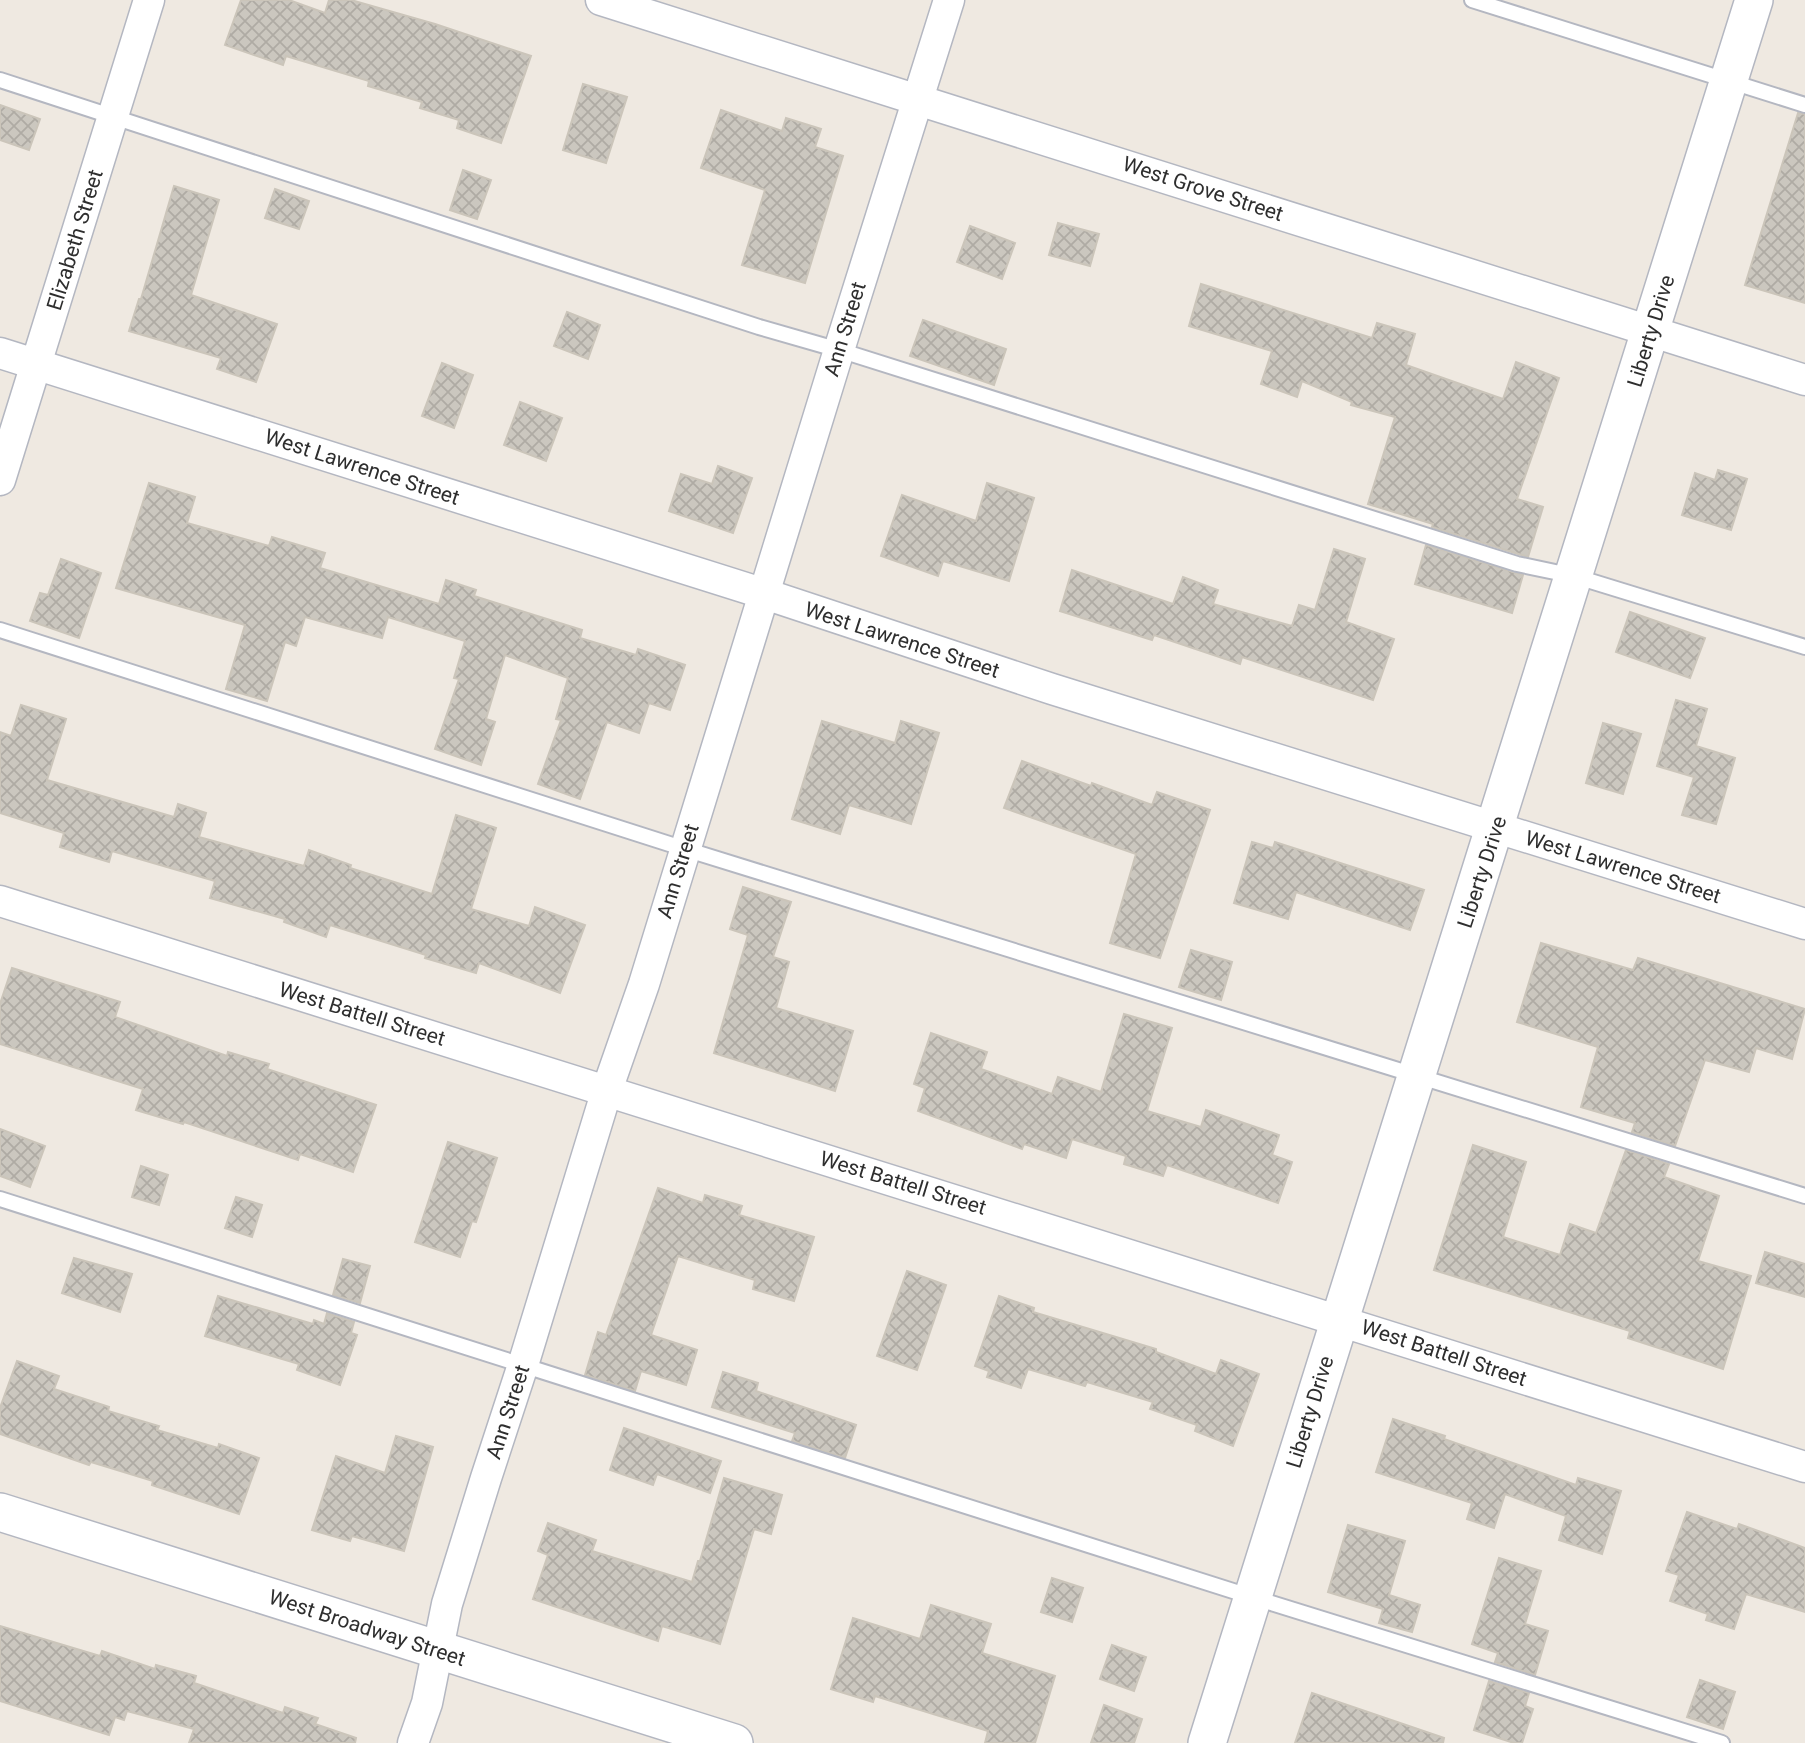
<svg xmlns="http://www.w3.org/2000/svg" width="1805" height="1743" viewBox="0 0 1805 1743" font-family="Roboto,sans-serif">
	<style>
		.building { fill: url(#building-cross-hatch); stroke: #cbc5ba; stroke-width: 2 }
		.lines { fill: none; stroke-linecap: round; stroke-linejoin: round }
		.service-casing { stroke: #b4b7c1; stroke-width: 18 }
		.minor-casing { stroke: #b4b7c1; stroke-width: 33 }
		.tertiary-casing { stroke: #b4b7c1; stroke-width: 40 }
		.service { stroke: #fff; stroke-width: 14 }
		.minor { stroke: #fff; stroke-width: 30 }
		.tertiary { stroke: #fff; stroke-width: 37 }
		.labels { text-anchor: middle; dominant-baseline: central; stroke-width: 6; stroke-linejoin: round; paint-order: stroke }
		.street-label { font-size: 21px; fill: #2e2e2e; stroke: #fff }
	</style>
	<defs>
		<pattern id="building-cross-hatch" width="8" height="8" patternUnits="userSpaceOnUse" patternTransform="scale(1.75)"><rect width="8" height="8" fill="#cbc7bf"/><path d="M0 0l8 8M0 8l8-8" fill="none" stroke="#afaba4"/></pattern>
	</defs>
	<rect width="100%" height="100%" fill="#efe9e1"/>
	<!-- building -->
	<g class="building">
		<polygon points="241,0 289,0 325,13 329,0 351,0 435,24 531,56 501,143 457,128 459,120 420,108 422,102 368,86 369,81 286,56 283,65 225,45"/>
		<polygon points="583,84 627,97 606,163 563,150"/>
		<polygon points="0,105 40,119 29,150 0,140"/>
		<polygon points="721,110 782,131 786,118 821,129 815,147 843,156 805,283 742,265 765,190 701,168"/>
		<polygon points="1798,113 1805,114 1805,303 1745,285"/>
		<polygon points="463,170 491,180 477,219 450,210"/>
		<polygon points="174,186 219,200 191,295 277,324 256,382 217,369 221,358 129,331 139,299 141,299"/>
		<polygon points="275,189 309,201 299,229 265,218"/>
		<polygon points="1058,223 1099,234 1090,266 1049,255"/>
		<polygon points="970,226 1015,243 1002,279 957,262"/>
		<polygon points="1201,284 1372,338 1377,323 1415,334 1406,365 1503,399 1516,362 1559,378 1517,499 1543,507 1528,557 1432,527 1433,524 1368,504 1395,417 1351,405 1352,402 1302,381 1297,397 1261,384 1272,351 1189,326"/>
		<polygon points="567,312 600,325 588,359 554,346"/>
		<polygon points="923,320 1006,349 994,385 910,356"/>
		<polygon points="442,363 473,375 454,428 422,416"/>
		<polygon points="520,402 562,418 546,461 504,445"/>
		<polygon points="718,466 752,478 733,533 669,511 681,474 712,484"/>
		<polygon points="1718,470 1747,479 1731,530 1682,515 1695,473 1715,480"/>
		<polygon points="149,483 195,497 187,523 269,546 272,537 325,553 320,568 439,604 446,580 476,590 474,596 582,630 580,638 636,655 638,649 685,665 670,710 649,703 639,733 607,722 580,799 538,784 561,720 556,719 568,678 505,655 486,719 495,722 481,765 435,749 459,679 454,678 465,641 388,617 382,638 305,617 296,646 285,642 267,701 226,689 245,625 116,588"/>
		<polygon points="987,483 1034,498 1009,581 943,561 938,576 881,556 902,495 976,521"/>
		<polygon points="1426,545 1523,575 1512,613 1415,584"/>
		<polygon points="1334,549 1365,559 1346,622 1394,639 1373,700 1242,657 1240,664 1154,635 1152,640 1060,611 1072,570 1173,604 1183,577 1218,590 1213,604 1292,626 1299,605 1315,610"/>
		<polygon points="61,559 101,573 79,638 30,621 40,593 48,595"/>
		<polygon points="1630,612 1705,638 1690,678 1616,652"/>
		<polygon points="1676,700 1707,709 1696,746 1735,758 1716,824 1682,815 1694,777 1657,766"/>
		<polygon points="21,705 66,719 47,780 174,817 178,804 206,813 199,837 304,866 309,850 351,865 350,868 432,894 456,815 496,828 471,909 529,926 535,907 585,925 560,993 479,963 476,973 425,958 426,955 330,925 326,937 284,922 285,919 210,898 215,881 112,851 109,862 60,847 64,833 0,813 0,732 11,736"/>
		<polygon points="822,721 895,743 901,721 939,733 911,824 849,805 840,834 792,819"/>
		<polygon points="1603,723 1641,734 1623,794 1586,783"/>
		<polygon points="1022,761 1091,786 1092,783 1152,805 1157,792 1210,810 1160,958 1110,943 1136,854 1004,808"/>
		<polygon points="1252,842 1273,848 1275,842 1424,890 1410,930 1296,892 1288,919 1234,903"/>
		<polygon points="743,887 791,902 773,957 789,962 776,1008 853,1031 835,1091 714,1053 748,935 730,929"/>
		<polygon points="1541,943 1633,970 1638,958 1805,1009 1792,1059 1756,1048 1749,1072 1705,1060 1675,1146 1632,1132 1635,1123 1581,1107 1598,1047 1517,1022"/>
		<polygon points="1191,950 1232,962 1221,1000 1179,987"/>
		<polygon points="12,968 120,1002 115,1017 227,1056 228,1052 269,1064 267,1069 376,1105 353,1172 300,1154 298,1160 184,1122 183,1124 136,1110 143,1089 0,1044 0,1004"/>
		<polygon points="1124,1014 1172,1028 1147,1111 1201,1127 1206,1110 1279,1135 1272,1155 1292,1162 1278,1203 1167,1165 1163,1176 1124,1164 1126,1156 1072,1139 1066,1158 1024,1144 1022,1149 918,1111 925,1088 914,1084 931,1033 987,1052 981,1069 1052,1094 1058,1077 1101,1092"/>
		<polygon points="0,1129 45,1146 30,1187 0,1176"/>
		<polygon points="448,1142 497,1158 476,1222 472,1221 460,1257 415,1242"/>
		<polygon points="1473,1145 1526,1162 1503,1237 1560,1255 1570,1224 1596,1233 1626,1150 1669,1164 1664,1177 1719,1196 1698,1261 1751,1276 1723,1369 1628,1338 1630,1331 1434,1270"/>
		<polygon points="141,1166 168,1175 159,1205 132,1197"/>
		<polygon points="658,1188 703,1203 705,1195 742,1206 739,1215 814,1237 794,1301 753,1289 755,1280 678,1256 651,1335 697,1350 686,1385 641,1371 635,1391 585,1375 598,1332 606,1335"/>
		<polygon points="236,1197 262,1205 252,1237 225,1228"/>
		<polygon points="1765,1252 1805,1264 1805,1297 1756,1283"/>
		<polygon points="74,1258 132,1274 120,1312 62,1293"/>
		<polygon points="343,1259 370,1266 360,1303 333,1295"/>
		<polygon points="907,1271 946,1285 917,1370 877,1356"/>
		<polygon points="218,1296 313,1324 314,1320 324,1324 327,1313 354,1322 351,1333 357,1335 340,1385 297,1370 299,1364 205,1336"/>
		<polygon points="999,1296 1034,1308 1033,1312 1156,1349 1156,1352 1216,1374 1221,1360 1259,1374 1233,1446 1195,1431 1197,1425 1150,1409 1153,1402 1087,1382 1085,1386 1028,1369 1021,1388 987,1377 989,1371 975,1366"/>
		<polygon points="17,1361 59,1376 54,1389 109,1407 108,1411 159,1426 157,1430 218,1448 219,1444 259,1458 239,1514 152,1485 153,1481 91,1462 89,1465 0,1434 0,1408"/>
		<polygon points="723,1372 758,1383 756,1391 856,1425 845,1458 792,1441 795,1433 712,1407"/>
		<polygon points="1393,1419 1445,1436 1444,1439 1576,1485 1578,1478 1621,1491 1602,1554 1559,1540 1566,1516 1505,1494 1494,1528 1467,1519 1472,1503 1376,1472"/>
		<polygon points="624,1428 721,1461 710,1493 657,1474 653,1485 610,1470"/>
		<polygon points="396,1436 433,1447 404,1551 352,1536 350,1541 312,1530 336,1456 385,1473"/>
		<polygon points="724,1478 782,1495 771,1534 754,1529 720,1644 662,1626 658,1641 533,1599 548,1555 538,1551 548,1523 596,1540 592,1551 692,1582 698,1561 700,1561"/>
		<polygon points="1687,1512 1737,1529 1739,1524 1805,1548 1805,1612 1746,1594 1734,1629 1706,1620 1708,1614 1670,1601 1679,1575 1666,1571"/>
		<polygon points="1348,1525 1405,1541 1389,1595 1420,1605 1412,1632 1379,1623 1383,1609 1328,1592"/>
		<polygon points="1499,1558 1541,1571 1525,1624 1548,1631 1535,1675 1495,1662 1498,1653 1472,1644"/>
		<polygon points="1052,1578 1083,1588 1072,1622 1041,1612"/>
		<polygon points="931,1605 991,1624 982,1653 1055,1676 1035,1743 985,1743 988,1731 875,1696 873,1702 831,1689 853,1618 920,1639"/>
		<polygon points="0,1626 100,1656 102,1651 155,1669 156,1665 196,1676 194,1683 283,1713 285,1707 318,1718 315,1724 356,1738 355,1743 189,1743 194,1729 127,1711 124,1720 115,1717 109,1735 0,1701"/>
		<polygon points="1112,1645 1146,1657 1134,1691 1100,1679"/>
		<polygon points="1700,1680 1735,1692 1723,1729 1687,1717"/>
		<polygon points="1489,1681 1529,1693 1525,1706 1533,1709 1522,1743 1514,1743 1474,1730"/>
		<polygon points="1312,1693 1444,1738 1443,1743 1295,1743"/>
		<polygon points="1104,1705 1142,1719 1134,1743 1091,1743"/>
	</g>
	<g class="lines">
		<!-- service casing -->
		<g class="service-casing">
			<g id="service">
				<polyline points="1472,0 1805,105"/>
				<polyline points="0,80 759,327 839,350 1517,564 1574,576 1805,647"/>
				<polyline points="0,630 685,849 1805,1196"/>
				<polyline points="0,1199 1252,1597 1722,1743"/>
			</g>
		</g>
		<!-- minor casing -->
		<g class="minor-casing">
			<g id="minor">
				<polyline points="601,0 1805,380"/>
				<polyline points="0,353 765,594 1052,689 1805,924"/>
				<polyline points="0,480 149,0"/>
				<polyline points="0,901 1805,1467"/>
				<polyline points="413,1743 427,1703 447,1604 486,1478 523,1365 607,1090 644,984 839,350 949,0"/>
			</g>
		</g>
		<!-- tertiary casing -->
		<g class="tertiary-casing">
			<g id="tertiary">
				<polyline points="0,1512 734,1743"/>
				<polyline points="1207,1743 1754,0"/>
			</g>
		</g>
		<!-- service -->
		<use href="#service" class="service"/>
		<!-- minor -->
		<use href="#minor" class="minor"/>
		<!-- tertiary -->
		<use href="#tertiary" class="tertiary"/>
	</g>
	<g class="labels">
		<!-- street labels -->
		<g class="street-label">
			<text transform="translate(1203 189) rotate(18)">West Grove Street</text>
			<text transform="translate(75 240) rotate(-73)">Elizabeth Street</text>
			<text transform="translate(845 329) rotate(-73)">Ann Street</text>
			<text transform="translate(1651 331) rotate(-73)">Liberty Drive</text>
			<text transform="translate(362 467) rotate(18)">West Lawrence Street</text>
			<text transform="translate(902 640) rotate(18)">West Lawrence Street</text>
			<text transform="translate(1623 867) rotate(17)">West Lawrence Street</text>
			<text transform="translate(678 871) rotate(-73)">Ann Street</text>
			<text transform="translate(1482 872) rotate(-72)">Liberty Drive</text>
			<text transform="translate(362 1014) rotate(17)">West Battell Street</text>
			<text transform="translate(903 1183) rotate(17)">West Battell Street</text>
			<text transform="translate(1444 1353) rotate(18)">West Battell Street</text>
			<text transform="translate(508 1412) rotate(-72)">Ann Street</text>
			<text transform="translate(1310 1412) rotate(-73)">Liberty Drive</text>
			<text transform="translate(367 1628) rotate(18)">West Broadway Street</text>
		</g>
	</g>
</svg>
